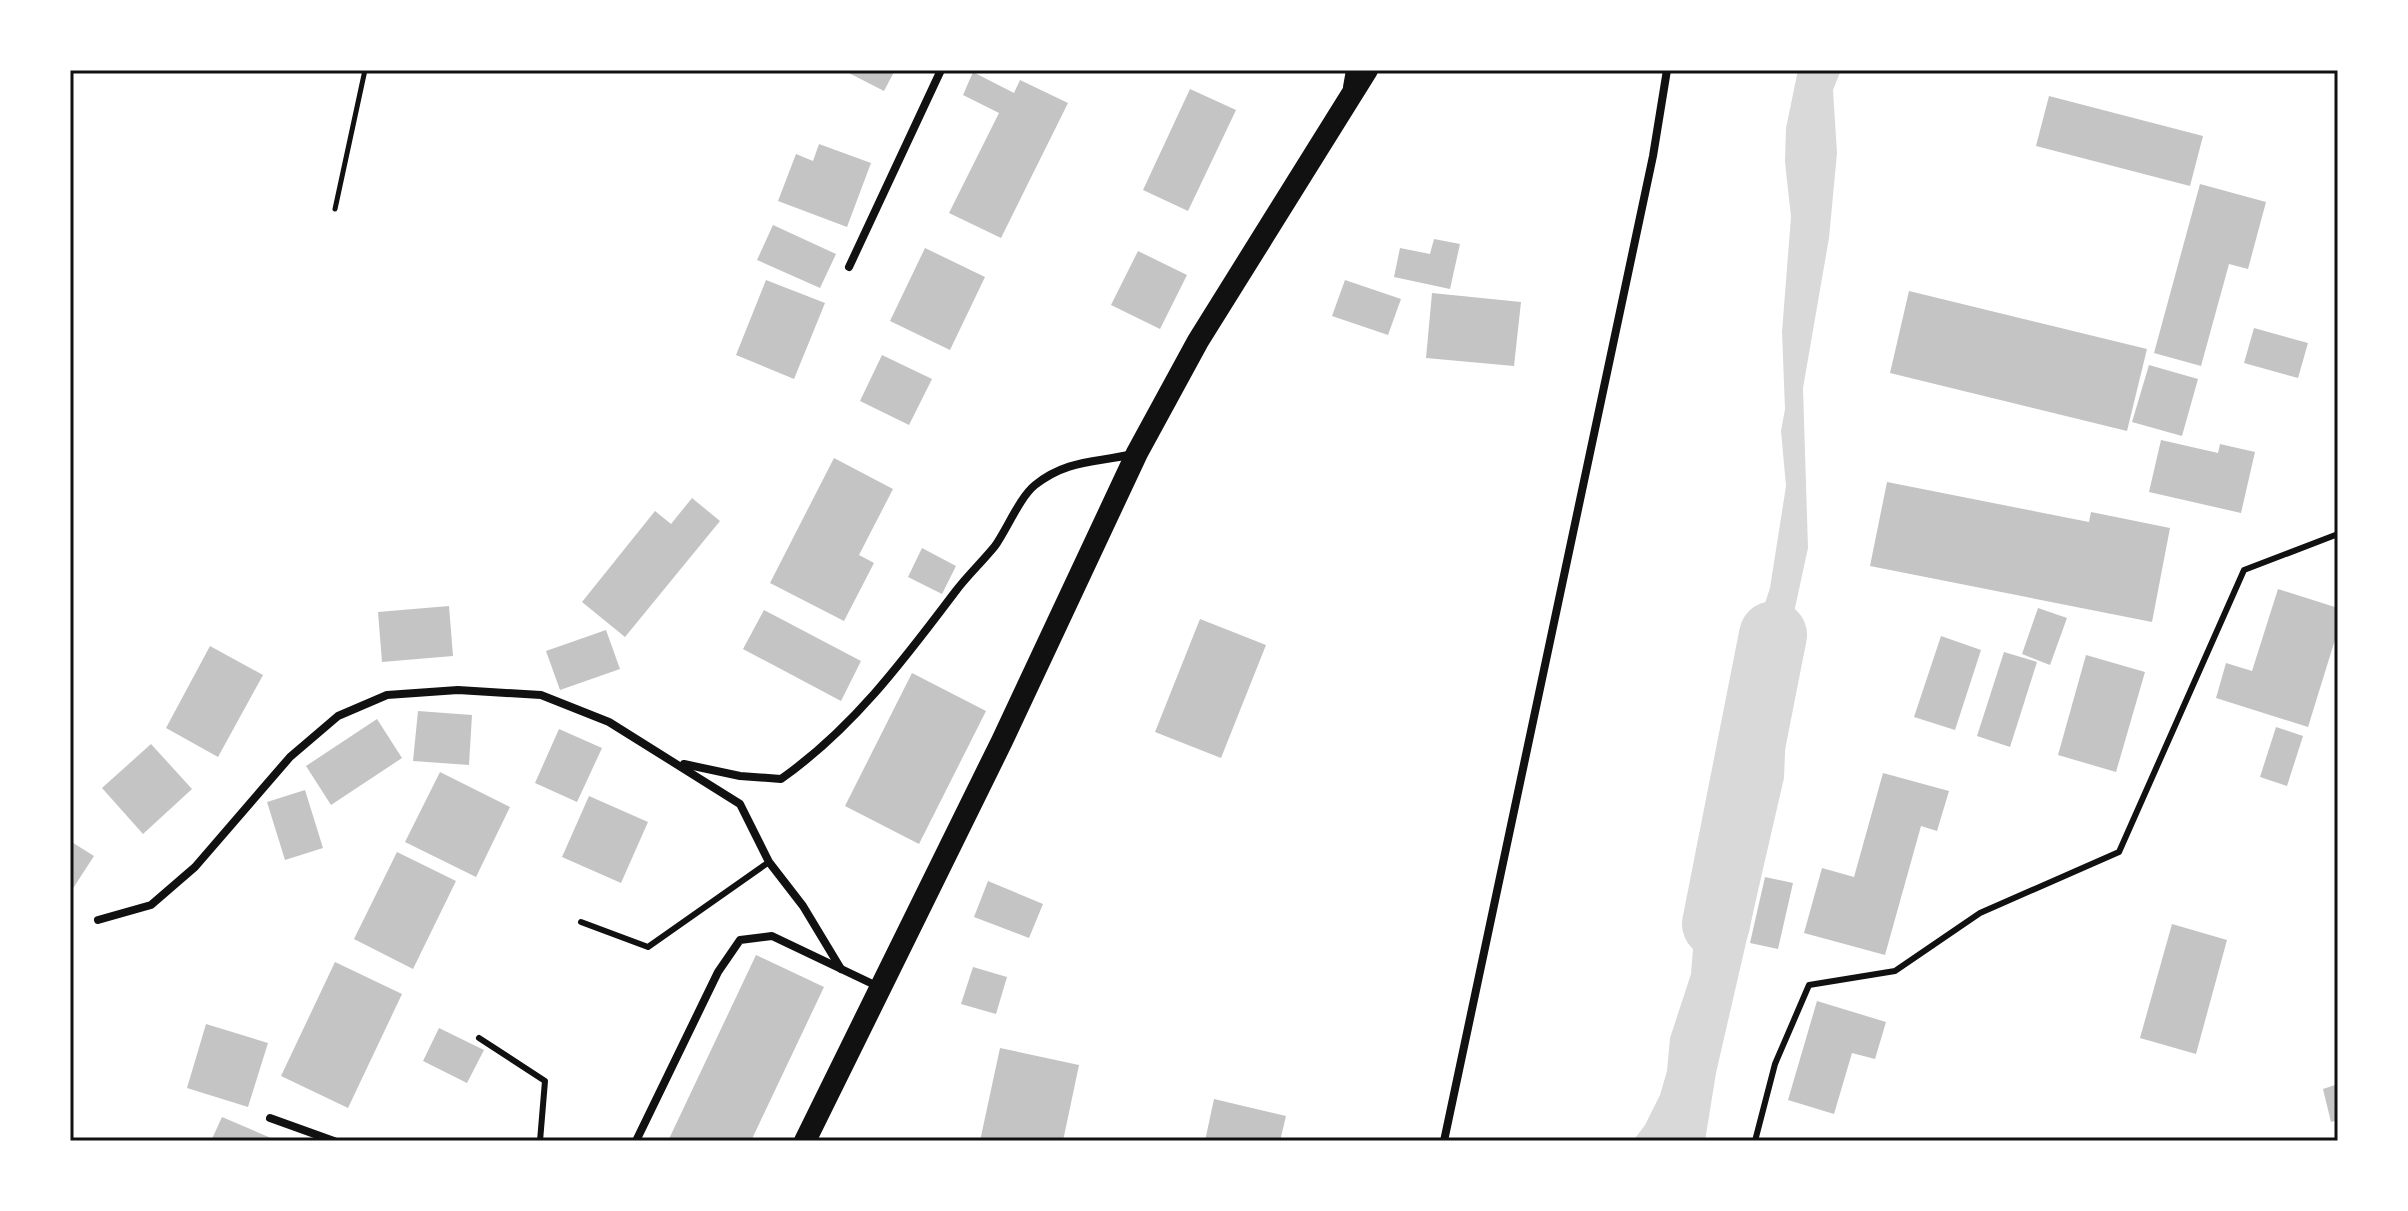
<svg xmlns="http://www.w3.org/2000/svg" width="2408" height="1211" viewBox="0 0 2408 1211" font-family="Cabin,sans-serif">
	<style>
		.water { fill: #d9d9d9 }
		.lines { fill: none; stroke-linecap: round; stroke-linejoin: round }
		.river { stroke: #d9d9d9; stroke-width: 68 }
		.building { fill: #c4c4c4 }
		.path { stroke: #111; stroke-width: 5 }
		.service { stroke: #111; stroke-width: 6 }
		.minor { stroke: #111; stroke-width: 8 }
		.trunk { stroke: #111; stroke-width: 22 }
		.neatline { fill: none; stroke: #111; stroke-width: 3 }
	</style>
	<rect width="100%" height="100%" fill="#fff"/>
	<!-- water -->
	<polygon class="water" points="1798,70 1841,70 1833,90 1837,153 1829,238 1803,388 1808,548 1790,631 1784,778 1716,1073 1705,1141 1633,1141 1645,1125 1660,1095 1667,1071 1670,1038 1691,974 1695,923 1699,911 1717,883 1727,851 1735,830 1742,822 1749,775 1757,741 1749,651 1770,588 1786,486 1781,431 1785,409 1782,332 1791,217 1785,162 1786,128"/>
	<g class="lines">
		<!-- river -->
		<polyline class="river" points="1716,924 1773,635"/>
	</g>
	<!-- building -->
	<g class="building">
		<polygon points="843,70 895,70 884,91"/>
		<polygon points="973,72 1014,93 1020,80 1068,103 1001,238 949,213 999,113 963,95"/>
		<polygon points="1190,89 1236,110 1188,211 1143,190"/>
		<polygon points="2049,96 2203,136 2190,186 2036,146"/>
		<polygon points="819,144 871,163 847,227 778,201 796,154 813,161"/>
		<polygon points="2200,184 2266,202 2248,269 2229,264 2201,366 2154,353"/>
		<polygon points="773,225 836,254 820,288 757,260"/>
		<polygon points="1434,239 1460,244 1450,289 1394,277 1400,248 1430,254"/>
		<polygon points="925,248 985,277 950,350 890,321"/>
		<polygon points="1138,251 1187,275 1160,329 1111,305"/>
		<polygon points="766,280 825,303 794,379 736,355"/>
		<polygon points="1345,280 1401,299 1388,335 1332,316"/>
		<polygon points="1909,291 2147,349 2127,431 1890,373"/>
		<polygon points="1432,293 1521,302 1514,366 1426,358"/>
		<polygon points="2254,328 2308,343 2298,378 2244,363"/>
		<polygon points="882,355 932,379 909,425 860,401"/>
		<polygon points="2149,365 2198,379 2182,436 2132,422"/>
		<polygon points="2161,440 2218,453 2220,444 2255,452 2241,513 2149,492"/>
		<polygon points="834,458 893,489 859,555 874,563 844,621 770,583"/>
		<polygon points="1887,482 2089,522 2091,512 2170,528 2152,622 1870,566"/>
		<polygon points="692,498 720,521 625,637 582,602 655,511 671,524"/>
		<polygon points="922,548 956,566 942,594 908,577"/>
		<polygon points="2278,589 2338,608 2338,630 2308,727 2216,698 2226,663 2252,671"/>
		<polygon points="449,606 453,656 382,662 378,612"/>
		<polygon points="2038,608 2067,618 2050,665 2022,654"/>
		<polygon points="764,610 861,661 841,701 743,649"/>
		<polygon points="1200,619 1266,645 1221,758 1155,732"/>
		<polygon points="606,630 620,669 560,690 546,651"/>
		<polygon points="1941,636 1981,650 1955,730 1914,717"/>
		<polygon points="210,646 263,675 218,757 166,728"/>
		<polygon points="2004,652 2037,662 2010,747 1977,736"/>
		<polygon points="2086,655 2145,672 2116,772 2058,755"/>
		<polygon points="912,673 986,711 919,844 845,806"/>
		<polygon points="418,711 472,715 469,765 413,761"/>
		<polygon points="377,719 402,758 331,805 306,766"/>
		<polygon points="2276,727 2303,736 2287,786 2260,777"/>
		<polygon points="559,729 602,748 577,802 535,783"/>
		<polygon points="151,744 192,789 143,834 102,788"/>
		<polygon points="440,772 510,807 476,877 405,842"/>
		<polygon points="1883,773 1949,791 1937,831 1921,826 1885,955 1804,933 1822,868 1854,877"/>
		<polygon points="305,790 323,848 285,860 267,802"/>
		<polygon points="589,796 648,822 621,883 562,857"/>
		<polygon points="70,841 94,856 70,893"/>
		<polygon points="397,852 456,881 413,969 354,939"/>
		<polygon points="1765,877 1793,883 1778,949 1750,943"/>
		<polygon points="988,881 1043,904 1029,938 974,917"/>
		<polygon points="2172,924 2227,940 2196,1054 2140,1038"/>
		<polygon points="756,955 824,987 751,1141 668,1141"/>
		<polygon points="335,962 402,994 348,1108 281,1076"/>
		<polygon points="973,967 1007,977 996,1014 961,1004"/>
		<polygon points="1817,1001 1886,1022 1875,1059 1852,1053 1834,1114 1788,1100"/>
		<polygon points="206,1024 268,1043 248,1107 187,1088"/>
		<polygon points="439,1028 484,1050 467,1083 423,1061"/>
		<polygon points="1000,1048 1079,1065 1063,1141 980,1141"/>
		<polygon points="2338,1084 2338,1120 2331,1122 2323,1089"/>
		<polygon points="1214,1099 1286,1116 1280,1141 1205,1141"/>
		<polygon points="222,1117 278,1141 211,1141"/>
	</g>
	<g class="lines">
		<!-- path -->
		<polyline class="path" points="335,209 365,70"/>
		<!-- service -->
		<g class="service">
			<polyline points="581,922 648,947 769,862"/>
			<polyline points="479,1038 545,1081 540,1141"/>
			<polyline points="1755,1141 1775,1064 1809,985 1895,971 1980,913 2119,852 2244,570 2338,534"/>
		</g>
		<!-- minor -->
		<g class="minor">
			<polyline points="1347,87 1350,70"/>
			<polyline points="849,267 941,70"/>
			<path d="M684,764L740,776L781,779C852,729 903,661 955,592C967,576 982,562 995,546C1007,529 1020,497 1035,485C1068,459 1096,463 1133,454"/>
			<polyline points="98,920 151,905 195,867 290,757 338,716 387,695 458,690 541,695 609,722 740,804 769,862 803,906 841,969"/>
			<polyline points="270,1118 334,1141"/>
			<polyline points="636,1141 718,972 740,940 772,936 879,987"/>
			<polyline points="1444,1141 1653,156 1667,70"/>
		</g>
		<!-- trunk -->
		<polyline class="trunk" points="805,1141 1002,741 1137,453 1198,341 1367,70"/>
	</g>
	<!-- border -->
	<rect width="2408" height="1211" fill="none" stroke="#ffffff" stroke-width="144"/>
	<rect x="72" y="72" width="2264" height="1067" class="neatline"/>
</svg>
